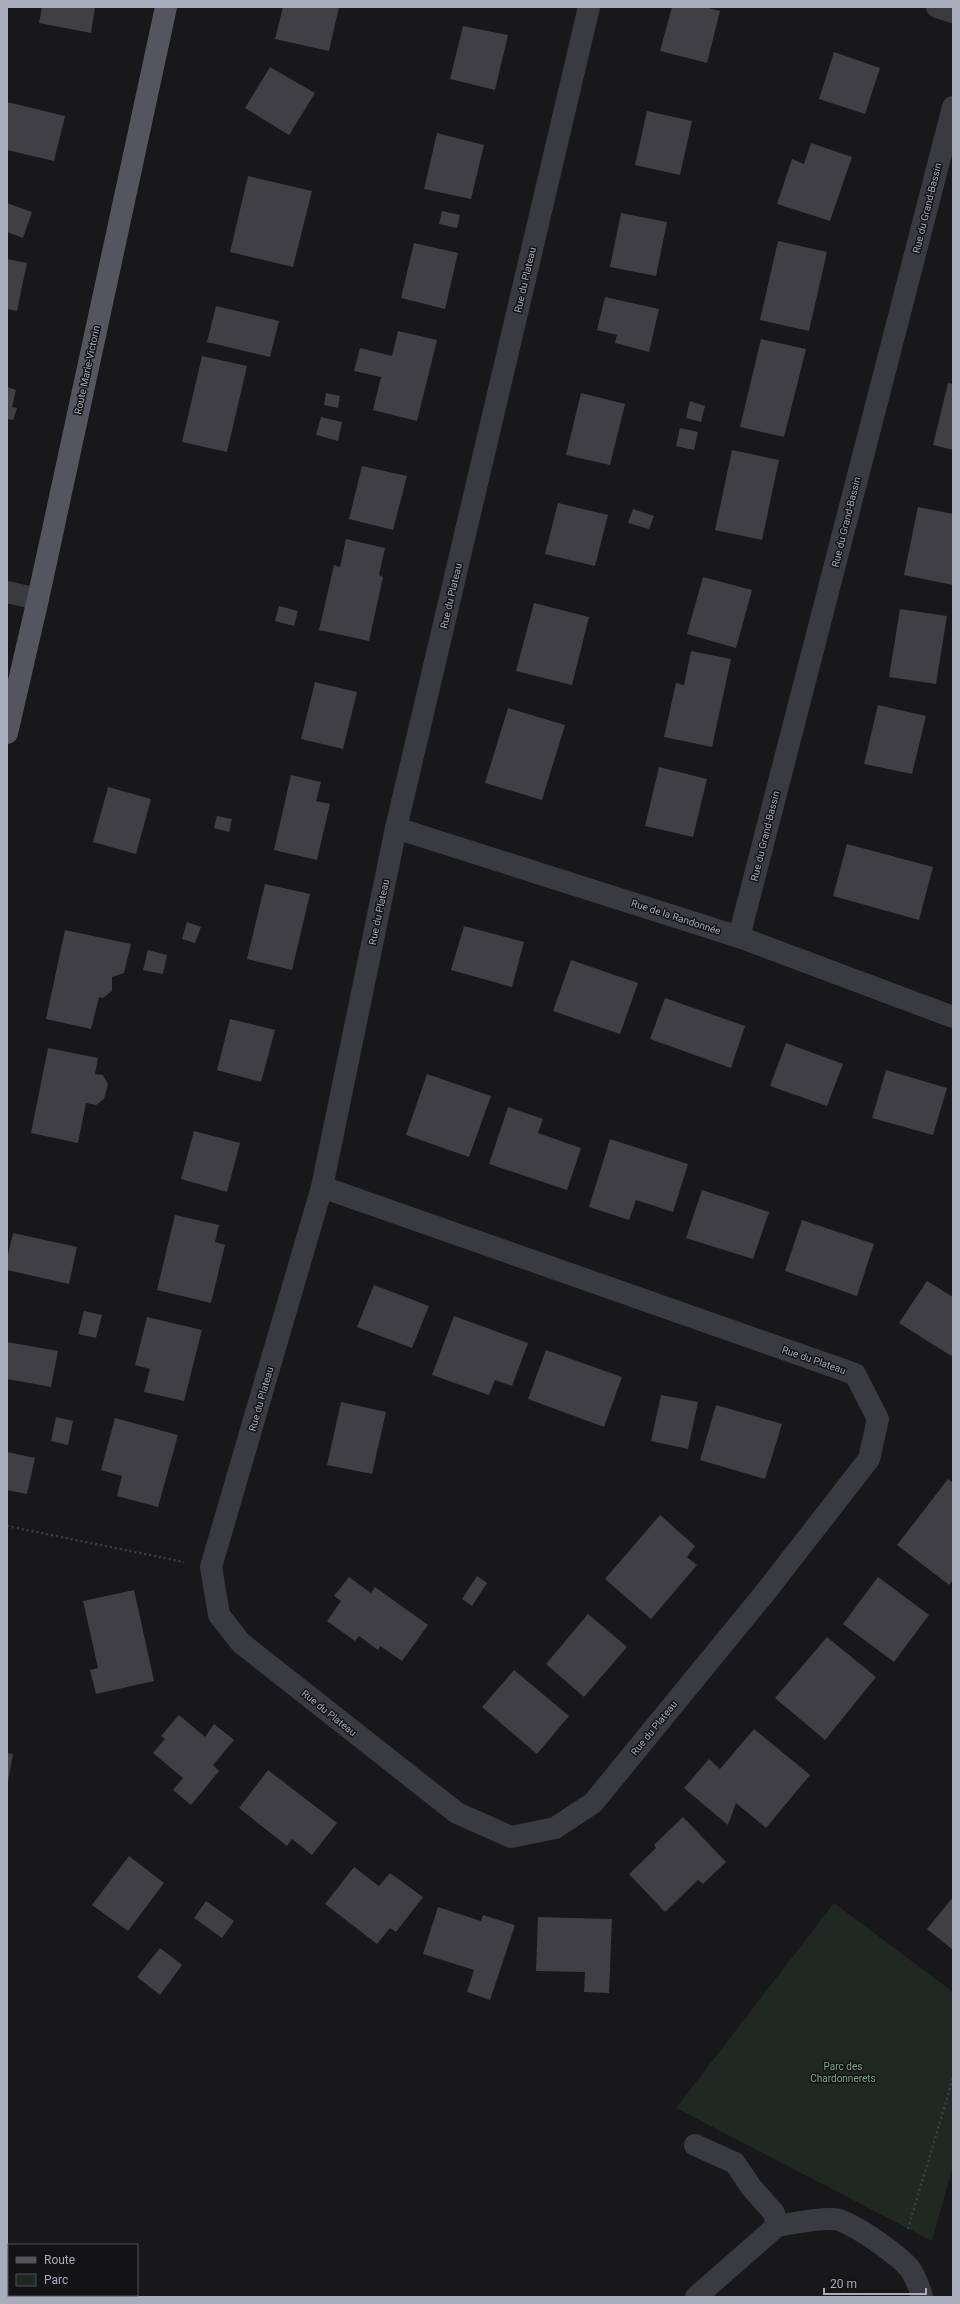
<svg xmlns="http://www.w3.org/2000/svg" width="960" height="2304" viewBox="0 0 960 2304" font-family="Roboto,sans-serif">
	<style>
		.green { fill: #1f2821 }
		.building { fill: #3f3f44 }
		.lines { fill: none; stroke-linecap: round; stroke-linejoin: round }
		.path { stroke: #3e3f46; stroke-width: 2.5; stroke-dasharray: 2 3; stroke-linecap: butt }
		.minor { stroke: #3a3a41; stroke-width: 22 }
		.major { stroke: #54555e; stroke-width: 22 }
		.labels { text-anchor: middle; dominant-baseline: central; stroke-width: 3; stroke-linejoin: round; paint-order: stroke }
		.street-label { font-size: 10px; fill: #a9acba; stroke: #131215 }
		.park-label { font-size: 10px; fill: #7fa687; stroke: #131215 }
	</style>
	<rect width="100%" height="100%" fill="#18171a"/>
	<!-- green -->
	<polygon class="green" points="834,1903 953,1992 953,2166 932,2241 676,2108"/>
	<!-- building -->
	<g class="building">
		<polygon points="42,7 95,7 91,33 39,23"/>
		<polygon points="283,7 339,7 329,51 275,39"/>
		<polygon points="672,7 705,7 720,11 707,63 660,51"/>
		<polygon points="463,26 508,35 495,90 450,79"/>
		<polygon points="834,52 880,68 865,114 819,99"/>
		<polygon points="270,67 315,93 289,135 245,108"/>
		<polygon points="7,102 65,116 54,161 7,150"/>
		<polygon points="647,111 692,121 680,175 635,165"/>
		<polygon points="437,133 484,145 471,199 424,189"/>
		<polygon points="811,143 852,157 830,221 777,204 792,159 804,164"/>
		<polygon points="248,176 312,191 293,267 230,252"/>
		<polygon points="7,203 32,212 23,238 7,232"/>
		<polygon points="442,211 460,215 457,228 439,224"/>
		<polygon points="621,213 667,222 656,276 610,267"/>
		<polygon points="778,241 827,252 809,331 760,320"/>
		<polygon points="414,243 458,253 445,309 401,298"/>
		<polygon points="7,259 27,263 17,311 7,309"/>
		<polygon points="605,297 659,309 649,352 615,343 617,335 597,330"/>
		<polygon points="216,306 279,321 270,357 207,342"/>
		<polygon points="398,331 437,340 417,421 373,410 381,377 354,371 360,348 392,356"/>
		<polygon points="761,339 806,349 784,437 740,427"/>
		<polygon points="202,356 247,366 227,452 182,442"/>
		<polygon points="948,383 953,384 953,450 933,445"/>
		<polygon points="7,387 16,390 12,407 17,408 13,420 7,419"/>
		<polygon points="326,393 340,396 338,408 324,405"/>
		<polygon points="581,393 625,404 610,465 566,455"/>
		<polygon points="690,401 705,406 701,422 686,418"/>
		<polygon points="321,417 342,422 338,441 316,435"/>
		<polygon points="680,428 698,432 694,450 676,446"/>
		<polygon points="732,450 779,460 762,540 715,530"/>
		<polygon points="362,466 407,476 393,530 349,519"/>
		<polygon points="558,503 608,515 595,566 545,554"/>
		<polygon points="918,507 953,514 953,585 904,575"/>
		<polygon points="633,509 654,516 649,529 628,523"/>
		<polygon points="346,539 385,548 379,575 383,577 369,641 319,630 334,565 340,567"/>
		<polygon points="703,577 752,590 736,648 687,634"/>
		<polygon points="534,603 589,617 572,685 516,671"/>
		<polygon points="279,606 298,611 294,626 275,621"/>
		<polygon points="900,609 947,616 936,684 889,677"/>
		<polygon points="691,651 731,659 712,747 664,737 676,683 684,685"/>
		<polygon points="315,682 357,692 343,749 301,739"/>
		<polygon points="878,705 926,716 912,774 864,764"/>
		<polygon points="508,708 565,725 542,800 485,783"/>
		<polygon points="659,767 707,779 693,837 645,826"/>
		<polygon points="291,775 321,782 316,801 330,804 317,860 274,850"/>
		<polygon points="108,787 151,799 136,854 93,842"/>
		<polygon points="217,816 232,819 229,832 214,828"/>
		<polygon points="847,844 933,867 919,920 833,896"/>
		<polygon points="265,884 310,894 292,970 247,959"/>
		<polygon points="187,922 201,927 195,943 182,939"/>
		<polygon points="464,926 524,942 512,987 451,970"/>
		<polygon points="65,930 131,944 124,973 112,977 112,991 103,998 99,997 91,1029 46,1019"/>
		<polygon points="148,950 167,955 163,974 143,970"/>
		<polygon points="571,960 638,983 620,1034 553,1011"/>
		<polygon points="665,998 745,1026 731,1068 650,1039"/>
		<polygon points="230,1019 275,1030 261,1082 217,1070"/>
		<polygon points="786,1043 843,1064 827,1106 770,1086"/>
		<polygon points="48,1048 98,1058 95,1074 103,1075 108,1084 104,1099 96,1105 86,1103 78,1143 31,1133"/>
		<polygon points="886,1070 947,1088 933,1135 872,1118"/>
		<polygon points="427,1074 491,1096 469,1157 406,1135"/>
		<polygon points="508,1107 543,1119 538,1133 581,1148 567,1190 489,1164"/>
		<polygon points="194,1131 240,1143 227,1192 181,1179"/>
		<polygon points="610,1139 688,1164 673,1212 636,1200 629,1220 589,1207"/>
		<polygon points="702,1190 769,1212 753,1259 686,1238"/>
		<polygon points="175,1215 219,1225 215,1242 225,1245 211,1303 157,1290"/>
		<polygon points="802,1220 874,1244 857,1296 785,1271"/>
		<polygon points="13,1233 77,1247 69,1284 7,1270 7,1259"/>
		<polygon points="927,1281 953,1297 953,1357 899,1323"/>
		<polygon points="374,1285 429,1306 412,1348 357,1327"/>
		<polygon points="84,1311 102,1315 96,1338 78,1334"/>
		<polygon points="454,1316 528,1343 512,1386 495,1380 489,1395 432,1375"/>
		<polygon points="147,1317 202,1330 184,1401 144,1392 150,1369 135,1365"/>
		<polygon points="7,1342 58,1351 51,1387 7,1379"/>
		<polygon points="546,1350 622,1377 604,1427 528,1399"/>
		<polygon points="661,1395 698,1402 688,1449 651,1441"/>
		<polygon points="341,1402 386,1412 372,1474 327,1465"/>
		<polygon points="716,1405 782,1424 765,1479 700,1460"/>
		<polygon points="56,1417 73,1421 68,1445 51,1441"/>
		<polygon points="115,1418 178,1435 158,1507 117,1496 122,1476 101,1470"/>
		<polygon points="7,1452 35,1458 27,1494 7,1490"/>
		<polygon points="948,1479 953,1483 953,1580 949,1585 897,1545"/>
		<polygon points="660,1515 695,1546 687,1557 697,1565 651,1619 605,1579"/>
		<polygon points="477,1576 487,1583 472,1606 462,1599"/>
		<polygon points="349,1577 371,1593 375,1587 428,1625 402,1661 380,1646 378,1650 359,1636 355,1641 327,1621 341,1601 334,1596"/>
		<polygon points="878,1577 929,1615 894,1662 843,1624"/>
		<polygon points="134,1590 154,1681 96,1694 90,1670 98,1668 83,1601"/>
		<polygon points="588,1614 627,1647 584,1697 546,1664"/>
		<polygon points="827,1637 876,1677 825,1740 775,1698"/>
		<polygon points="514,1670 569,1716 537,1754 482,1707"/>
		<polygon points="179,1715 205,1737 214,1724 234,1740 213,1765 219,1771 191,1805 173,1790 183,1778 153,1753 165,1739 161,1736"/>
		<polygon points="754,1729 810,1775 766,1828 736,1803 728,1825 684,1788 709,1759 720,1769"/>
		<polygon points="7,1753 13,1754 8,1782 7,1782"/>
		<polygon points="268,1770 337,1823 312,1855 292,1839 287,1846 239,1808"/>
		<polygon points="683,1817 726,1862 703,1884 698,1880 665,1912 629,1874 656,1848 654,1845"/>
		<polygon points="129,1856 164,1883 128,1931 92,1905"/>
		<polygon points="354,1867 379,1886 390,1873 423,1897 396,1932 390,1928 377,1944 325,1904"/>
		<polygon points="953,1897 953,1950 927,1929"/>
		<polygon points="206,1901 234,1921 222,1938 194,1918"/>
		<polygon points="438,1907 481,1921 483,1915 515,1925 490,2000 467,1992 474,1970 423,1954"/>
		<polygon points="538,1917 612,1919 609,1993 584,1992 585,1972 536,1971"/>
		<polygon points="160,1948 182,1965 160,1995 137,1977"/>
	</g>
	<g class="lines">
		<!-- path -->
		<g class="path">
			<polyline points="7,1526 184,1562"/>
			<polyline points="908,2229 953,2078"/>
		</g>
		<!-- minor -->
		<g class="minor">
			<polyline points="937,7 953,12"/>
			<polyline points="7,592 38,599"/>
			<polyline points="396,828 739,937 953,1017"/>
			<polyline points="739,937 953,107"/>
			<polyline points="322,1187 855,1374 878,1419 869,1459 764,1594 593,1803 555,1828 511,1837 457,1813 241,1643 219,1615 211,1567 322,1187 396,828 589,7"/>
			<polyline points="695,2145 735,2163 751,2187 774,2213 777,2226 696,2297"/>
			<path d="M777,2226C796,2223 815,2218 834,2219C850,2220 904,2258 912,2272C916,2279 920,2289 922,2297"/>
		</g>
		<!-- major -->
		<polyline class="major" points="7,733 38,599 166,7"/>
	</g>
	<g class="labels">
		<!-- street labels -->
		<g class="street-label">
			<text transform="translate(927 208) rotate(-76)">Rue du Grand-Bassin</text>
			<text transform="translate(525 280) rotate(-77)">Rue du Plateau</text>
			<text transform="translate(87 370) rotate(-78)">Route Marie-Victorin</text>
			<text transform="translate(846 522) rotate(-76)">Rue du Grand-Bassin</text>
			<text transform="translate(451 596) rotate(-77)">Rue du Plateau</text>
			<text transform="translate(765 836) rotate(-76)">Rue du Grand-Bassin</text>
			<text transform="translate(379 912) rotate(-78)">Rue du Plateau</text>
			<text transform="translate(676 917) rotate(18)">Rue de la Randonnée</text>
			<text transform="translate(814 1360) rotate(19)">Rue du Plateau</text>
			<text transform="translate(261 1399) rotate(-74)">Rue du Plateau</text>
			<text transform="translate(329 1713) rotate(39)">Rue du Plateau</text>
			<text transform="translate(654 1728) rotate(-51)">Rue du Plateau</text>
		</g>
		<!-- park labels -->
		<g class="park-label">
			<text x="843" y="2066">Parc des<tspan x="843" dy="12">Chardonnerets</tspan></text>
		</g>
	</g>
	<!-- border -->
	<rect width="960" height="2304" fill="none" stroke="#a9acba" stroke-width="16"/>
	<!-- legend -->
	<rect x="8" y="2244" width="130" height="52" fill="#131215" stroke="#4f5057"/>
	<rect x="16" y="2257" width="20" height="6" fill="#54555e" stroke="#4f5057"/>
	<text x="44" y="2264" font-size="12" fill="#a9acba">Route</text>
	<rect x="16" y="2274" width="20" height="12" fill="#1f2821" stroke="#4f5057"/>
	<text x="44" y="2284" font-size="12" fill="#a9acba">Parc</text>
	<!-- scale -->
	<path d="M824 2288v6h102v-6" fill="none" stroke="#a9acba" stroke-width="2"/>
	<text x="830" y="2288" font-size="12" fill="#a9acba" stroke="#131215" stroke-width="3" paint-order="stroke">20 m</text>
</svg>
